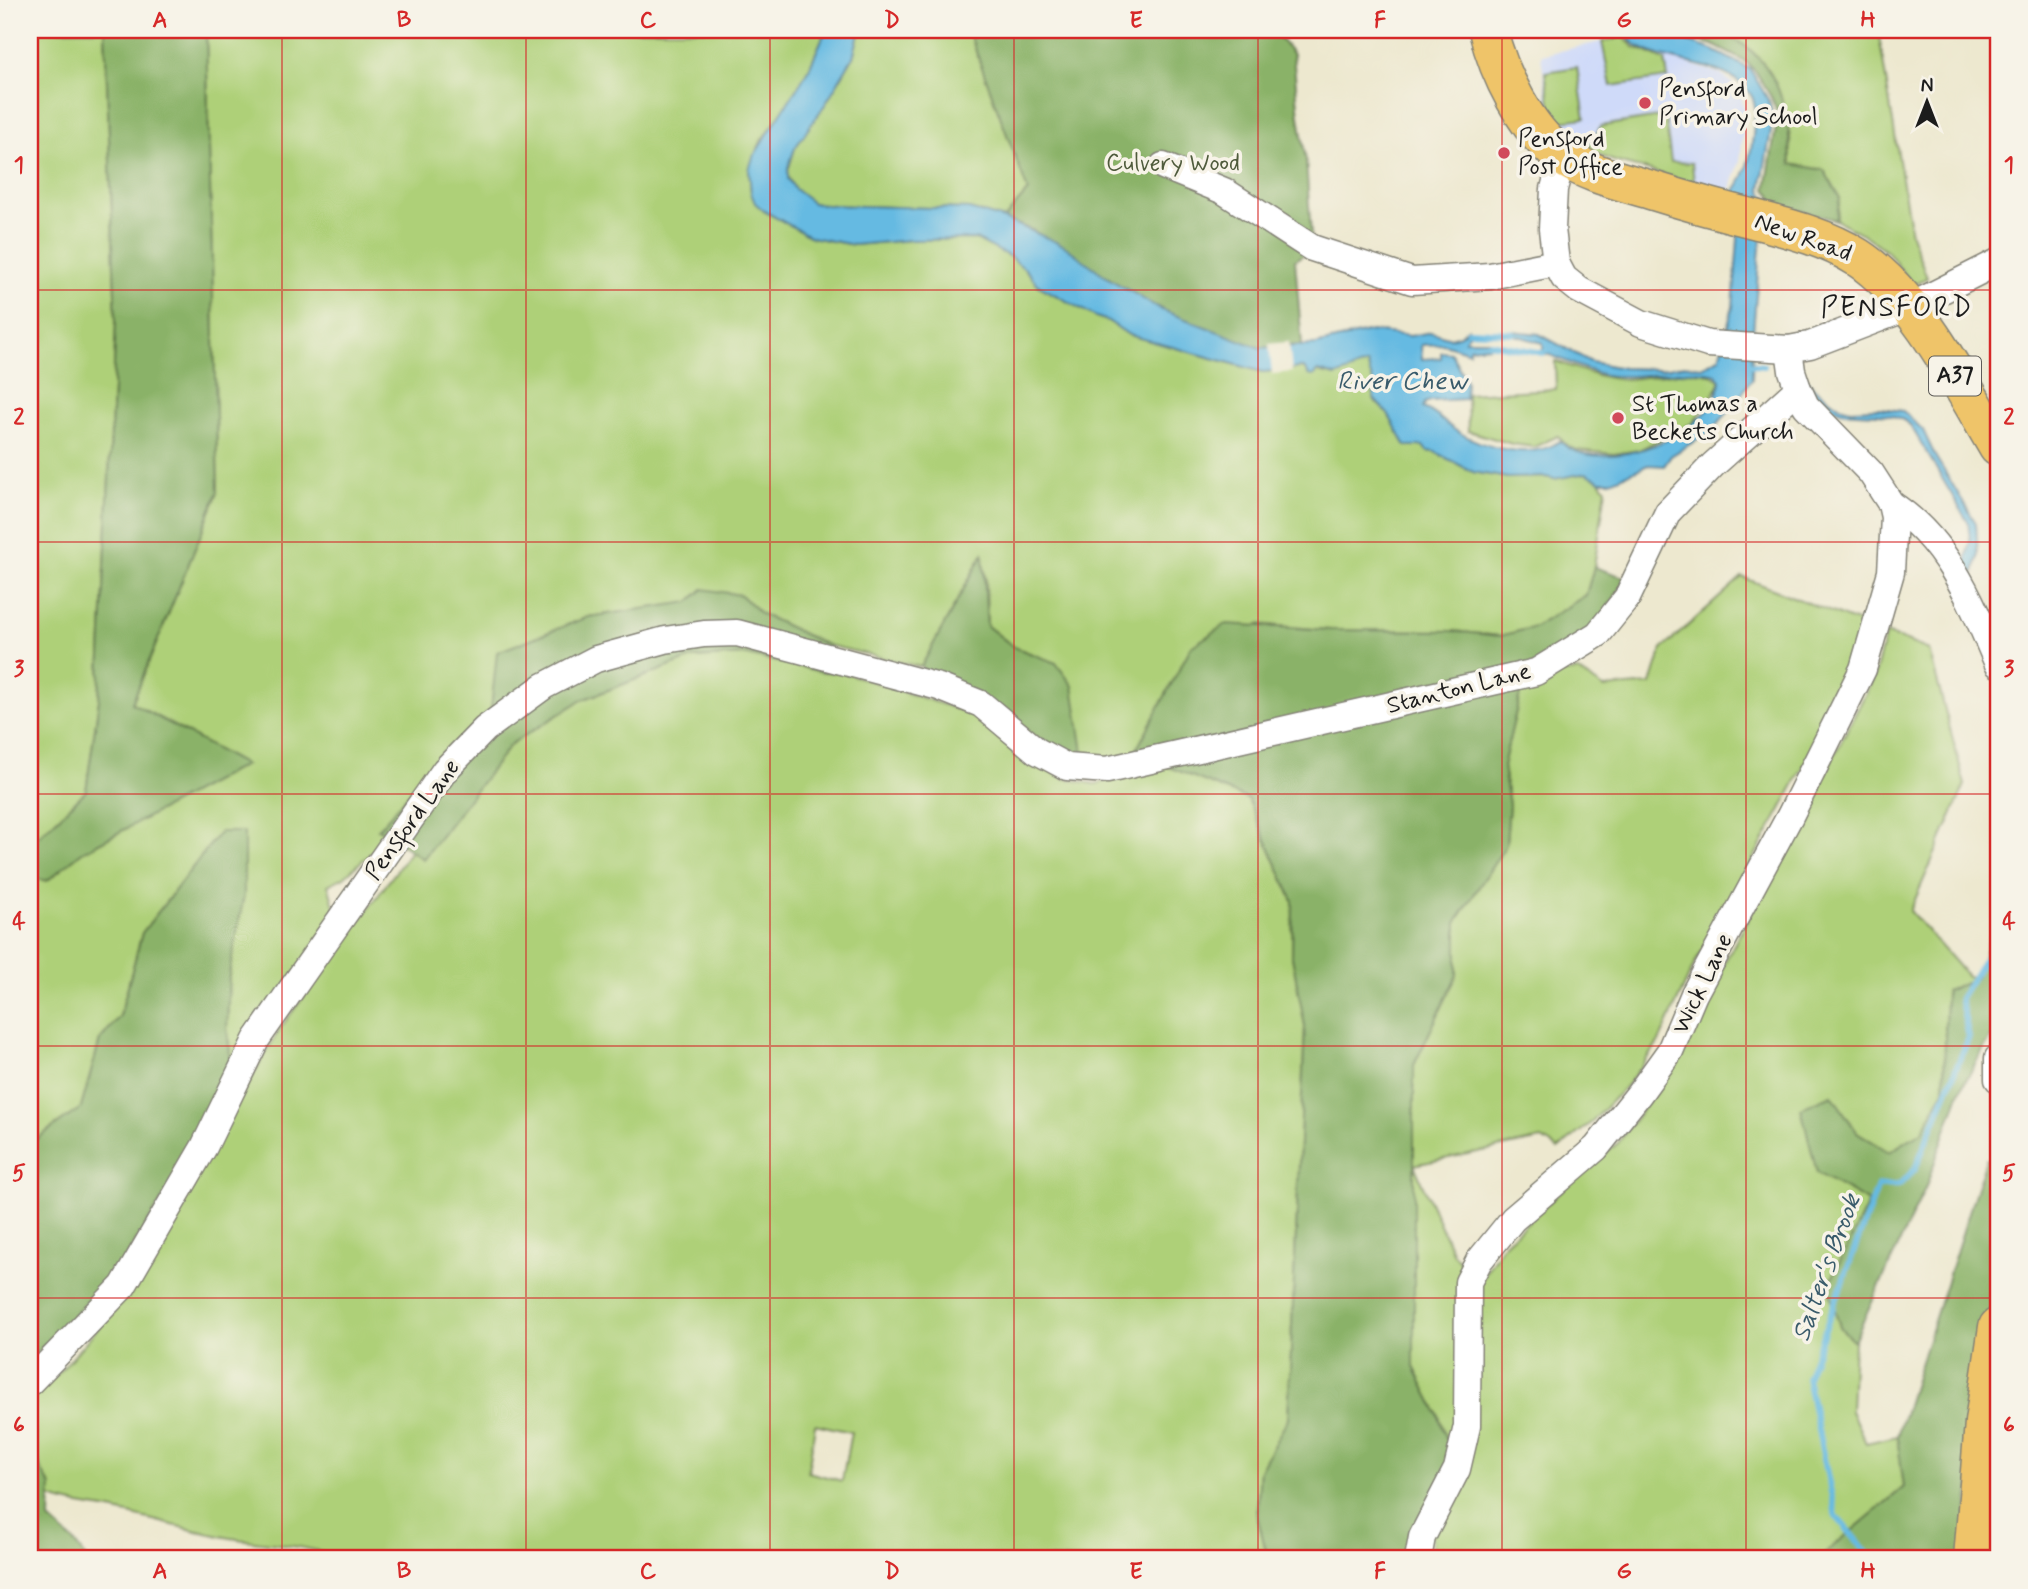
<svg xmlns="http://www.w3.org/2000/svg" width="2028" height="1589" viewBox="0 0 2028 1589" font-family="Mynerve,sans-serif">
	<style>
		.built { fill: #cfdaf9 }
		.green { fill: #aed078; stroke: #65764a; stroke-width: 2; fill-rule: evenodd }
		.forest { fill: #8ab268; stroke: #536742; stroke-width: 2 }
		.water { fill: #65bae2; stroke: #406b7f; stroke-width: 2 }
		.pier { fill: #ede8cf }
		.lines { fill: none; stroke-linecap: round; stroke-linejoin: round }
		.stream { stroke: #65bae2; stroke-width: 6 }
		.minor-casing { stroke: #848276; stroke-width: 29 }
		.highway-casing { stroke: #848276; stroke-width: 41 }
		.minor { stroke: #fff; stroke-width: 26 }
		.highway { stroke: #efc469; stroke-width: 38 }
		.grid { fill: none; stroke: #d62828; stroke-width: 2; stroke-opacity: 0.55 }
		.poi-dot { fill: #d1495b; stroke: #f7f3e8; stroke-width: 2.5 }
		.labels { text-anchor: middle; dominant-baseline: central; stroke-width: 7; stroke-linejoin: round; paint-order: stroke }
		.shield { fill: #f7f3e8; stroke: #5e5c59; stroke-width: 2 }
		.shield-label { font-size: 23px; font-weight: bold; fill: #1c1c1c }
		.poi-label { font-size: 24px; fill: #1c1c1c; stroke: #f7f3e8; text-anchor: start }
		.park-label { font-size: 24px; fill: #4f5b3c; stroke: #f7f3e8 }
		.street-label { font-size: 24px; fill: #1c1c1c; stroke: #f7f3e8 }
		.water-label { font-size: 26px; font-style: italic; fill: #395b6b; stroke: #f7f3e8 }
		.quarter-label { font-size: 28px; letter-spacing: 2px; fill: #1c1c1c; stroke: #f7f3e8 }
		.neatline { fill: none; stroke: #d62828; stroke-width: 2.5 }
		.grid-label { font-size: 23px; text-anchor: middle; font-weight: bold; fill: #d62828 }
	</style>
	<rect width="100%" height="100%" fill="#f7f3e8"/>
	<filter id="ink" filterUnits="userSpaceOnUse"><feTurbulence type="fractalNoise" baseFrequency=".0143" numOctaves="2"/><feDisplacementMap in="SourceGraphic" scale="14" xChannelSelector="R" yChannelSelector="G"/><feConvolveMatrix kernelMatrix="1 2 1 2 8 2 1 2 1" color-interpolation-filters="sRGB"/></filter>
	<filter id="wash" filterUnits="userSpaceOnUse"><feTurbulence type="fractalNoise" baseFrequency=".00686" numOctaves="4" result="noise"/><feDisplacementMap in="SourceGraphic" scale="28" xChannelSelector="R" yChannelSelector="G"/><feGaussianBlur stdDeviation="1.57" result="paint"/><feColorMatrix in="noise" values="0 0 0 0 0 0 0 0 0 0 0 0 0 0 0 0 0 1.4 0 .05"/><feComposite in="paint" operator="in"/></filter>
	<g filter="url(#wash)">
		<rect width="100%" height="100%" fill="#ede8cf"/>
		<!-- built -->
		<polygon class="built" points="1623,37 1634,47 1721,74 1740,90 1745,116 1740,161 1729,194 1575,148 1550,125 1541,55"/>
		<!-- green -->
		<g class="green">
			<polygon points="30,30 105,30 116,321 99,700 86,791 39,836 30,835"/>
			<polygon points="206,30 826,30 808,71 776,122 762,139 749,170 751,193 764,211 811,237 853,245 911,240 976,239 1009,256 1025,269 1039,286 1096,317 1108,321 1129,335 1262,372 1299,368 1336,376 1367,363 1373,382 1373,399 1388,414 1406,446 1423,446 1427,451 1435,452 1473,472 1508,478 1546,477 1554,479 1586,473 1597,477 1606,489 1594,567 1586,595 1535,627 1500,636 1453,631 1327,630 1258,624 1152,722 1131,760 1085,765 1056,663 1014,647 987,626 986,580 982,555 921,667 827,645 761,614 741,595 588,617 498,652 491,710 379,829 389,837 344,877 328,885 336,912 232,1069 227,1029 229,974 244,895 244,832 220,832 142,933 120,1016 100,1040 81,1108 35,1140 30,1153 30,877 47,881 82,852 244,765 132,703 218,492"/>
			<path d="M860,30H968L1028,191L1004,219L969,209L819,205C803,200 792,189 787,174L795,148L826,103L853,57Z"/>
			<polygon points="1711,30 1878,30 1911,234 1927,278 1912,284 1888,252 1864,235 1836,220 1840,198 1791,164 1790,135 1769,70"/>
			<polygon points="1623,37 1634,47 1665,60 1668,78 1611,86 1602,42"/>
			<polygon points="1577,67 1585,118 1553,122 1545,72"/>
			<polygon points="1665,116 1671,162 1692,163 1694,183 1614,161 1586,150 1601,126"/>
			<path d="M1555,361C1576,368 1600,379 1623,379C1645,380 1704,362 1719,380V386L1693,423L1639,450L1614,454L1576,450L1567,446L1558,436L1534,447L1512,444L1468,431L1467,394L1556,389Z"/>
			<polygon points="1742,577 1867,626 1858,662 1779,813 1694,965 1659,1042 1627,1085 1592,1122 1558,1149 1542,1139 1414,1165 1453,1254 1465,1267 1460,1421 1452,1455 1438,1414 1414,1367 1414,1065 1457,975 1457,921 1506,845 1509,805 1503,766 1524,677 1578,671 1604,688 1651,684 1662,649"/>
			<polygon points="1886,633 1929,650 1965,785 1910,911 1967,976 1976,978 1946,991 1944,1090 1923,1131 1889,1152 1857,1132 1832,1096 1817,1173 1869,1202 1828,1286 1840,1327 1854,1341 1851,1411 1866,1443 1897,1436 1904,1487 1818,1559 1434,1559 1431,1533 1464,1473 1477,1285 1503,1245 1584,1170 1618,1143 1677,1059 1712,986 1820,783 1874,677"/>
			<path d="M747,655L823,672H843L975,715L1063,778L1095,784L1122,778L1162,764L1248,799L1293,901L1292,957L1305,1026L1288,1419L1260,1470L1257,1515L1268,1559H345C306,1544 266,1544 225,1537C188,1530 152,1519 115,1511C87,1505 53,1505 30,1486V1400L62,1369L130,1291L279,1030L411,851L423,859L511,744L582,700L692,658ZM815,1424L851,1432L842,1481L808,1472Z"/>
		</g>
		<!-- forest -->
		<g class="forest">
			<polygon points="105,30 206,30 218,492 132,703 245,765 82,852 47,881 30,877 30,835 39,836 86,791 99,700 116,321"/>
			<polygon points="968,30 1273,30 1293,54 1299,116 1306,161 1312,249 1295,260 1302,345 1260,348 1182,319 1149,303 1032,230 1004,219 1028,191"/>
			<path d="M1664,30C1679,30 1699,26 1713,30C1777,51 1789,104 1791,164L1824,170L1840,198L1836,220L1772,203L1771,195L1766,189L1778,114L1771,97L1756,72L1746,62L1713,45Z"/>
			<polygon points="983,554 987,626 1014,647 1056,663 1073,686 1085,765 940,683 921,667"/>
			<polygon points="1594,567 1627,578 1594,630 1536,671 1131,760 1191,647 1226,624 1332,630 1453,631 1500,636 1535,627 1586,595"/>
			<polygon points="703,589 741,595 761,614 827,645 843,672 823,672 747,655 692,658 582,700 511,744 423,859 378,829 440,758 491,710 497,652 588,617 689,602"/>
			<polygon points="1524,677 1503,766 1509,805 1506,845 1457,921 1457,975 1414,1065 1414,1367 1438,1414 1452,1455 1408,1559 1268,1559 1257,1515 1260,1470 1288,1419 1305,1026 1292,957 1293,901 1248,799 1162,764"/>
			<polygon points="220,832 244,832 244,895 229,974 227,1029 232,1069 198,1143 116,1273 34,1356 30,1349 30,1153 35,1140 81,1108 100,1040 120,1016 142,933"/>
			<polygon points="1998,915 1998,1023 1960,1091 1927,1184 1854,1341 1840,1327 1828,1286 1869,1202 1817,1173 1801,1108 1832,1095 1857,1132 1889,1152 1923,1131 1944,1090 1946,991 1976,978"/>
			<polygon points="1986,1159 1998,1160 1998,1280 1981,1373 1963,1559 1818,1559 1904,1487 1897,1436"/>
			<polygon points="30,1425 34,1428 40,1468 51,1486 50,1520 73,1541 87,1559 30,1559"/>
		</g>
		<!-- water -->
		<g class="water">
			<path d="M826,30H860L853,57L826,103L795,148L788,168V179L795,189L813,203L826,205L969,209L1004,219L1063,245L1108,278L1162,310L1260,348L1316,345L1371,331L1410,336L1431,332L1451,338L1460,335L1468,328V335L1465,340H1488L1489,346L1469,348V352L1444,344L1421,345L1422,359L1441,358V352L1451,353L1466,381L1465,399L1430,401L1425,403L1423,408C1436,412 1444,423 1455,430C1483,448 1532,461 1560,441C1597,480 1720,434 1720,380L1716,374C1682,366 1646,379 1611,376C1587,373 1566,359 1543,353V343L1514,335L1512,331L1539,334L1591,362L1623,368L1660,369L1686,365L1702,367L1719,358L1733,307L1738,239L1734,192C1749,172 1754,142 1754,117L1757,116C1755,109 1755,101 1751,95C1730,60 1664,66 1633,43C1629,40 1626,34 1624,30H1653L1713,50L1750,69L1769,101L1773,119L1761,188L1762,193L1768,200L1760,248L1753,332L1752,379L1731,409L1711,431L1671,456L1664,466L1648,465L1611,481H1601L1586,473L1554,479L1546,477L1508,478L1473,472L1435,452L1427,451L1423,446H1406L1388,414L1374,399L1373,382L1367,364L1336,376L1318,371L1314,376L1309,375L1304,368H1299L1263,372L1129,335L1108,321L1096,317L1039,286L1025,269L1009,256L976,239L911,240L854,245L811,237L764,211L755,203L751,193L749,170L753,157L808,71Z"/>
			<path d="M1804,376L1813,387L1839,406L1850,409L1879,408L1903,411L1923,430L1935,456L1976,523L1978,556L1973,577L1976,590L1998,628V640L1964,572L1970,542L1968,522L1911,426C1883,397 1828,437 1804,376Z"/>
		</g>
		<!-- pier -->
		<polygon class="pier" points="1289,342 1292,372 1272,374 1269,344"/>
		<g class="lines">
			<!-- stream -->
			<g class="stream">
				<polyline points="1468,331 1513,333"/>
				<polyline points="1489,343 1543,353"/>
				<polyline points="1745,364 1764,366"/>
				<polyline points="1872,1559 1836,1516 1807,1378 1878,1186 1899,1185 1915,1169 1969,1037 1960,998 1998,938"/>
			</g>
		</g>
	</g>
	<g filter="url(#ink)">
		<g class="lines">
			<!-- minor casing -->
			<g class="minor-casing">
				<g id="minor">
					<polyline points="1563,156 1554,189 1552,229 1556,263 1564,278 1579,290 1641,323 1708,344 1789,349 1810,345 1909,307 1998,262"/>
					<polyline points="1163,166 1224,191 1312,248 1412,281 1490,276 1556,263"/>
					<path d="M1891,504C1948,540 1973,605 1998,664"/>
					<polyline points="1998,1058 1998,1079"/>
					<polyline points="30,1382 123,1286 204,1147 256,1040 445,770 485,729 544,686 596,659 665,640 704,634 737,633 939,687 981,704 1037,751 1067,767 1107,770 1536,672 1598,634 1627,598 1668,512 1713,465 1798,389 1792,371 1789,349"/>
					<polyline points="1418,1559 1422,1537 1457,1469 1467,1426 1468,1282 1479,1261 1513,1219 1596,1148 1639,1094 1670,1051 1694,994 1790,816 1863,669 1891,572 1894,517 1891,504 1871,473 1806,406 1798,389"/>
				</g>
			</g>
			<!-- highway casing -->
			<g class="highway-casing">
				<g id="highway">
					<path d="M1488,30C1498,72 1526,130 1562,156C1588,174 1621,181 1651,190C1686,201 1722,211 1758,220C1792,229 1827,238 1857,257C1916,295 1963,388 1998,447"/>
					<polyline points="1973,1559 1984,1422 1998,1327"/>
				</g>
			</g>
			<!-- minor -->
			<use href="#minor" class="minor"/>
			<!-- highway -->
			<use href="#highway" class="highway"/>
		</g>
	</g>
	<!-- grid -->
	<path class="grid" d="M282,30V1559M526,30V1559M770,30V1559M1014,30V1559M1258,30V1559M1502,30V1559M1746,30V1559M30,290H1998M30,542H1998M30,794H1998M30,1046H1998M30,1298H1998"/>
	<!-- markers -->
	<g class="poi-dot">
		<circle cx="1645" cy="103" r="7"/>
		<circle cx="1504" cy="153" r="7"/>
		<circle cx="1618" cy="418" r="7"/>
	</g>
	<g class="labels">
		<!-- shield labels -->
		<rect class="shield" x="1929" y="356.5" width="52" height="39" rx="5"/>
		<g class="shield-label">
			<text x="1955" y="376">A37</text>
		</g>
		<!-- poi labels -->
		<g class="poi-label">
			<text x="1659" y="89">Pensford<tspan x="1659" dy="28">Primary School</tspan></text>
			<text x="1518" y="139">Pensford<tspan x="1518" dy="28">Post Office</tspan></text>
			<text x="1632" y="404">St Thomas a<tspan x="1632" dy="28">Beckets Church</tspan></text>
		</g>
		<!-- park labels -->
		<g class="park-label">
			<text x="1173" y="163">Culvery Wood</text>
		</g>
		<!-- street labels -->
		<g class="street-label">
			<text transform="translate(1803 238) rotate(20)">New Road</text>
			<text transform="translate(1459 689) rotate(-14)">Stanton Lane</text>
			<text transform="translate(413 820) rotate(-54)">Pensford Lane</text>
			<text transform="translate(1703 984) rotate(-64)">Wick Lane</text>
		</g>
		<!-- water labels -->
		<g class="water-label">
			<text x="1402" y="382">River Chew</text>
			<text transform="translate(1827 1268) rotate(-70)">Salter's Brook</text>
		</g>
		<!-- quarter labels -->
		<g class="quarter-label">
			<text x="1897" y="308">PENSFORD</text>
		</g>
	</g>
	<!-- margin -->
	<rect width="2028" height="1589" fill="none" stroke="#f7f3e8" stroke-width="77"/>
	<!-- north arrow -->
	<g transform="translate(1927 102)" stroke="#f7f3e8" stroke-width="5" paint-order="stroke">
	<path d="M0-5L12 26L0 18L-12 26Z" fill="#1c1c1c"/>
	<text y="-10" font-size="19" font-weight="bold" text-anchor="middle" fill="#1c1c1c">N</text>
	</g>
	<rect x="38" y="38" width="1952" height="1512" class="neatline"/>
	<g class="grid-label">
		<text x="160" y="27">A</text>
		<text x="404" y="27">B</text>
		<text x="648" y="27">C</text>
		<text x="892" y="27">D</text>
		<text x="1136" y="27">E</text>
		<text x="1380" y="27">F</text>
		<text x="1624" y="27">G</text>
		<text x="1868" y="27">H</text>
		<text x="19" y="172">1</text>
		<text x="2009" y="172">1</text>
		<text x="19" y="424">2</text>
		<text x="2009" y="424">2</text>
		<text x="19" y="676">3</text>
		<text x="2009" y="676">3</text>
		<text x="19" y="928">4</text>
		<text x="2009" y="928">4</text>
		<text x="19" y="1180">5</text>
		<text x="2009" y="1180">5</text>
		<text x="19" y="1432">6</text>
		<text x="2009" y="1432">6</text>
		<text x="160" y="1578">A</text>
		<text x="404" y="1578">B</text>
		<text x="648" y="1578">C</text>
		<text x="892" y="1578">D</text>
		<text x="1136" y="1578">E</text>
		<text x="1380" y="1578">F</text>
		<text x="1624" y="1578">G</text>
		<text x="1868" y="1578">H</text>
	</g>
</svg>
